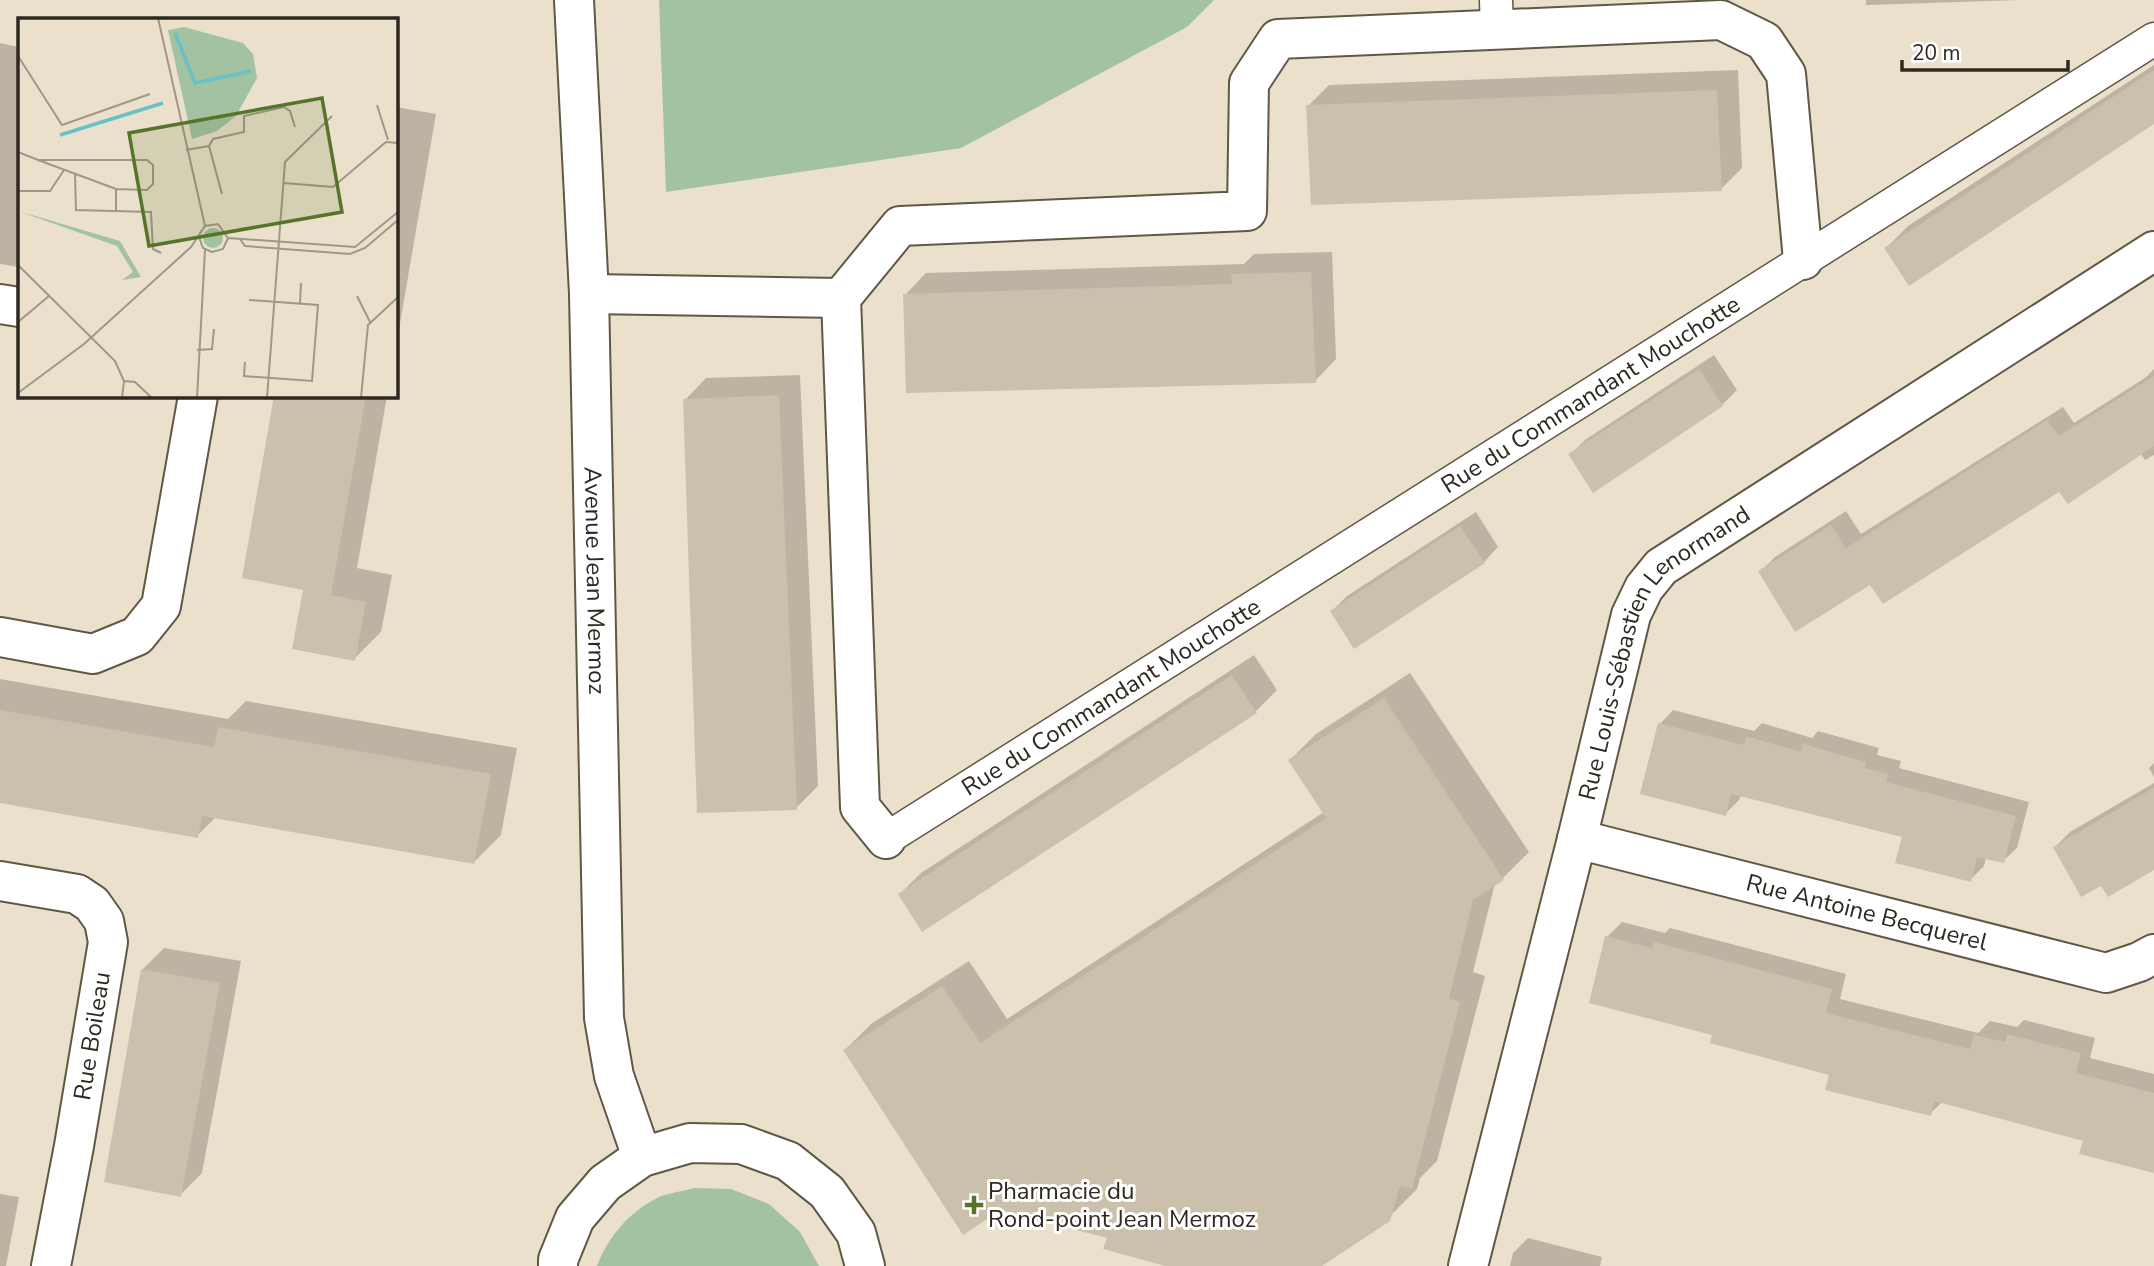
<svg xmlns="http://www.w3.org/2000/svg" width="2154" height="1266" viewBox="0 0 2154 1266" font-family="'Nunito Sans',sans-serif">
	<style>
		.green { fill: #a3c2a2 }
		.shadow { fill: #0003 }
		.building { fill: #cbc0ac }
		.lines { fill: none; stroke-linecap: round; stroke-linejoin: round }
		.service-casing { stroke: #615746; stroke-width: 35 }
		.minor-casing { stroke: #615746; stroke-width: 42 }
		.tertiary-casing { stroke: #615746; stroke-width: 42 }
		.service { stroke: #fff; stroke-width: 32 }
		.minor { stroke: #fff; stroke-width: 38 }
		.tertiary { stroke: #fff; stroke-width: 38 }
		.poi-dot { fill: #56752b; stroke: #fff; stroke-width: 2.5 }
		.labels { text-anchor: middle; dominant-baseline: central; stroke-width: 6; stroke-linejoin: round; paint-order: stroke }
		.street-label { font-size: 24px; fill: #2d2921; stroke: #fff }
		.poi-label { font-size: 24px; fill: #2d2921; stroke: #fff; text-anchor: start }
		.inset-river { fill: none; stroke: #67c1c7; stroke-width: 3.5 }
		.inset-road { fill: none; stroke: #9f9788; stroke-width: 2 }
		.view { fill: #56752b; fill-opacity: 0.15; stroke: #56752b; stroke-width: 3.5 }
		.inset-edge { fill: none; stroke: #2d2921; stroke-width: 3.5 }
	</style>
	<rect width="100%" height="100%" fill="#ebe0cc"/>
	<!-- green -->
	<g class="green">
		<polygon points="659,0 1214,0 1187,27 961,148 666,192"/>
		<path d="M694,1188L731,1189L769,1204L800,1232L819,1266H597C609,1236 628,1213 657,1198C668,1193 683,1191 694,1188Z"/>
	</g>
	<!-- shadow -->
	<g class="shadow">
		<polygon points="1866,0 2020,0 1866,5"/>
		<polygon points="0,43 19,47 19,267 0,264"/>
		<polygon points="2154,65 2154,122 1886,248 1908,226"/>
		<polygon points="1738,70 1742,168 1721,189 1308,106 1329,85"/>
		<polygon points="396,107 436,114 396,347"/>
		<polygon points="1332,252 1336,359 1315,381 905,295 926,273 1244,264 1254,254"/>
		<polygon points="1714,355 1737,390 1722,405 1570,455 1585,440"/>
		<polygon points="2154,369 2154,455 2145,460 2140,453 2059,490 1871,582 1760,572 1775,557 1846,511 1861,534 2063,407 2074,423 2145,378"/>
		<polygon points="800,375 818,786 796,808 685,400 706,378"/>
		<polygon points="275,396 387,396 357,568 392,575 381,632 354,659 305,588 244,577"/>
		<polygon points="1476,512 1498,547 1484,562 1332,611 1347,596"/>
		<polygon points="1254,655 1277,690 1256,711 900,894 921,873"/>
		<polygon points="1410,673 1529,852 1503,878 1495,883 1473,972 1485,976 1437,1161 1420,1178 1417,1189 1390,1216 1314,1266 1172,1266 1110,1237 845,1050 871,1024 969,961 1007,1019 1324,812 1290,760 1316,734"/>
		<polygon points="0,679 228,719 246,701 517,748 501,835 474,862 217,816 197,836 0,801"/>
		<polygon points="1673,710 1754,731 1762,723 1812,738 1818,731 1879,748 1877,755 1901,761 1899,768 2029,802 2017,848 2003,861 1986,857 1984,866 1970,880 1904,836 1741,795 1739,800 1725,814 1660,724"/>
		<polygon points="2154,763 2154,777 2149,768"/>
		<polygon points="2154,783 2154,868 2102,884 2055,847 2070,832"/>
		<polygon points="1622,922 1665,933 1670,928 1846,974 1840,999 1978,1033 1990,1021 2017,1027 2024,1020 2095,1038 2090,1058 2154,1074 2154,1172 2085,1140 1942,1102 1930,1114 1831,1074 1714,1034 1607,937"/>
		<polygon points="164,948 241,961 202,1173 180,1195 143,969"/>
		<polygon points="0,1194 19,1197 6,1266 0,1266"/>
		<polygon points="1528,1238 1602,1257 1600,1266 1510,1266 1513,1253"/>
	</g>
	<!-- building -->
	<g class="building">
		<polygon points="2154,70 2154,124 1909,286 1884,248"/>
		<polygon points="1717,90 1722,191 1311,205 1306,105"/>
		<polygon points="1311,272 1316,383 906,393 903,294 1232,284 1231,274"/>
		<polygon points="1699,369 1723,406 1593,493 1568,454"/>
		<polygon points="2154,376 2154,446 2068,504 2059,492 1883,604 1870,585 1795,632 1758,571 1831,525 1846,548 2047,420 2059,436"/>
		<polygon points="779,395 797,810 697,813 683,399"/>
		<polygon points="274,396 366,396 331,595 366,602 355,661 292,649 303,590 242,578"/>
		<polygon points="1460,526 1485,563 1354,649 1330,611"/>
		<polygon points="1232,675 1257,713 922,932 898,894"/>
		<polygon points="1384,698 1504,880 1473,900 1449,998 1460,1002 1412,1189 1400,1186 1390,1221 1322,1266 1165,1266 1103,1249 1107,1238 1001,1210 963,1235 843,1050 942,986 980,1043 1326,818 1288,760"/>
		<polygon points="0,710 214,747 218,727 491,774 474,864 202,816 198,838 0,803"/>
		<polygon points="1658,723 1744,745 1746,736 1801,752 1803,744 1866,762 1865,768 1888,774 1886,782 2016,816 2004,863 1977,857 1971,882 1895,863 1902,837 1731,794 1726,816 1640,794"/>
		<polygon points="2154,788 2154,870 2108,897 2101,886 2081,897 2053,847"/>
		<polygon points="1605,936 1652,948 1654,942 1832,989 1826,1013 1970,1049 1974,1035 2005,1042 2007,1034 2081,1053 2076,1073 2154,1093 2154,1173 2079,1154 2083,1141 1934,1101 1931,1116 1825,1090 1829,1075 1710,1043 1712,1035 1589,1003"/>
		<polygon points="141,969 220,983 181,1197 104,1182"/>
	</g>
	<g class="lines">
		<!-- service casing -->
		<g class="service-casing">
			<g id="service">
				<polyline points="1496,0 1497,30"/>
				<path id="s1" d="M886,839L2154,39"/>
			</g>
		</g>
		<!-- minor casing -->
		<g class="minor-casing">
			<g id="minor">
				<polyline points="589,294 841,298"/>
				<polyline points="0,304 19,307"/>
				<polyline points="0,637 93,654 137,636 161,606 198,396"/>
				<polyline points="886,839 860,807 841,298 900,226 1247,211 1249,83 1278,39 1721,20 1764,41 1786,74 1803,260"/>
				<path id="s2" d="M1577,839L2106,973L2139,962L2154,954"/>
				<polyline points="0,881 77,894 92,904 104,921 108,942 74,1146 51,1266"/>
				<path id="s3" d="M1468,1266L1577,839L1631,615L1644,588L1661,567L2154,251"/>
			</g>
		</g>
		<!-- tertiary casing -->
		<g class="tertiary-casing">
			<g id="tertiary">
				<path id="s4" d="M574,0L589,294L604,1018L614,1076L642,1157"/>
				<polyline points="558,1266 558,1260 575,1218 605,1183 642,1157 690,1143 741,1144 788,1161 827,1192 856,1233 865,1266"/>
			</g>
		</g>
		<!-- service -->
		<use href="#service" class="service"/>
		<!-- minor -->
		<use href="#minor" class="minor"/>
		<!-- tertiary -->
		<use href="#tertiary" class="tertiary"/>
	</g>
	<!-- markers -->
	<path class="poi-dot" d="M970.5 1194.5h7v7h7v7h-7v7h-7v-7h-7v-7h7z"/>
	<g class="labels">
		<!-- street labels -->
		<g class="street-label">
			<text stroke="none"><textPath href="#s1" startOffset="833">Rue du Commandant Mouchotte</textPath></text>
			<text stroke="none"><textPath href="#s4" startOffset="581">Avenue Jean Mermoz</textPath></text>
			<text stroke="none"><textPath href="#s3" startOffset="656">Rue Louis-Sébastien Lenormand</textPath></text>
			<text stroke="none"><textPath href="#s1" startOffset="266">Rue du Commandant Mouchotte</textPath></text>
			<text stroke="none"><textPath href="#s2" startOffset="299">Rue Antoine Becquerel</textPath></text>
			<text transform="translate(92 1036) rotate(-81)">Rue Boileau</text>
		</g>
		<!-- poi labels -->
		<g class="poi-label">
			<text x="988" y="1191">Pharmacie du<tspan x="988" dy="28">Rond-point Jean Mermoz</tspan></text>
		</g>
	</g>
	<!-- overview -->
	<g transform="translate(18 18)">
		<rect width="380" height="380" fill="#ebe0cc"/>
		<path d="M166,9L225,25L235,36L239,60L218,98L199,113L174,121L150,12ZM0,193L102,223L123,259L104,262L115,254L99,228ZM185 220a10 10 0 1 1 20 0a10 10 0 1 1-20 0Z" fill="#a3c2a2"/>
		<path class="inset-river" d="M157,15L177,65L233,53M42,117L145,85"/>
		<path class="inset-road" d="M140,0L187,208M0,38L44,107L132,76M359,87L370,122M168,132L191,128M0,134L20,142H129L135,147V166L129,172L98,171L20,142M57,156L58,192L133,194L135,231L143,235M266,165L315,169L368,124L380,125M0,173H32L46,152M204,176L191,128L195,121L226,114V98L266,89L272,93L277,109M98,194V171M210,220L337,229L380,194M222,221L227,228L332,236L347,230L380,202M0,247L97,343L106,363L104,380M339,278L352,304M282,286L283,265M0,304L31,278M179,332L194,331L196,311M227,344L226,358L294,363L300,287L231,282M106,363L117,364L134,380M0,375L66,326L173,229L187,208L200,206L210,220L205,231L194,234L185,230L181,219M179,380L187,232M249,380L267,144L314,98M343,380L350,307L380,279"/>
		<path class="view" d="M304,80L324,194L131,228L111,115Z"/>
		<rect width="380" height="380" class="inset-edge"/>
	</g>
	<!-- scale -->
	<path d="M1902 60v10h166v-10" fill="none" stroke="#2d2921" stroke-width="3.5"/>
	<text x="1912" y="60" font-size="21" fill="#2d2921" stroke="#ffffff" stroke-width="5" paint-order="stroke">20 m</text>
</svg>
